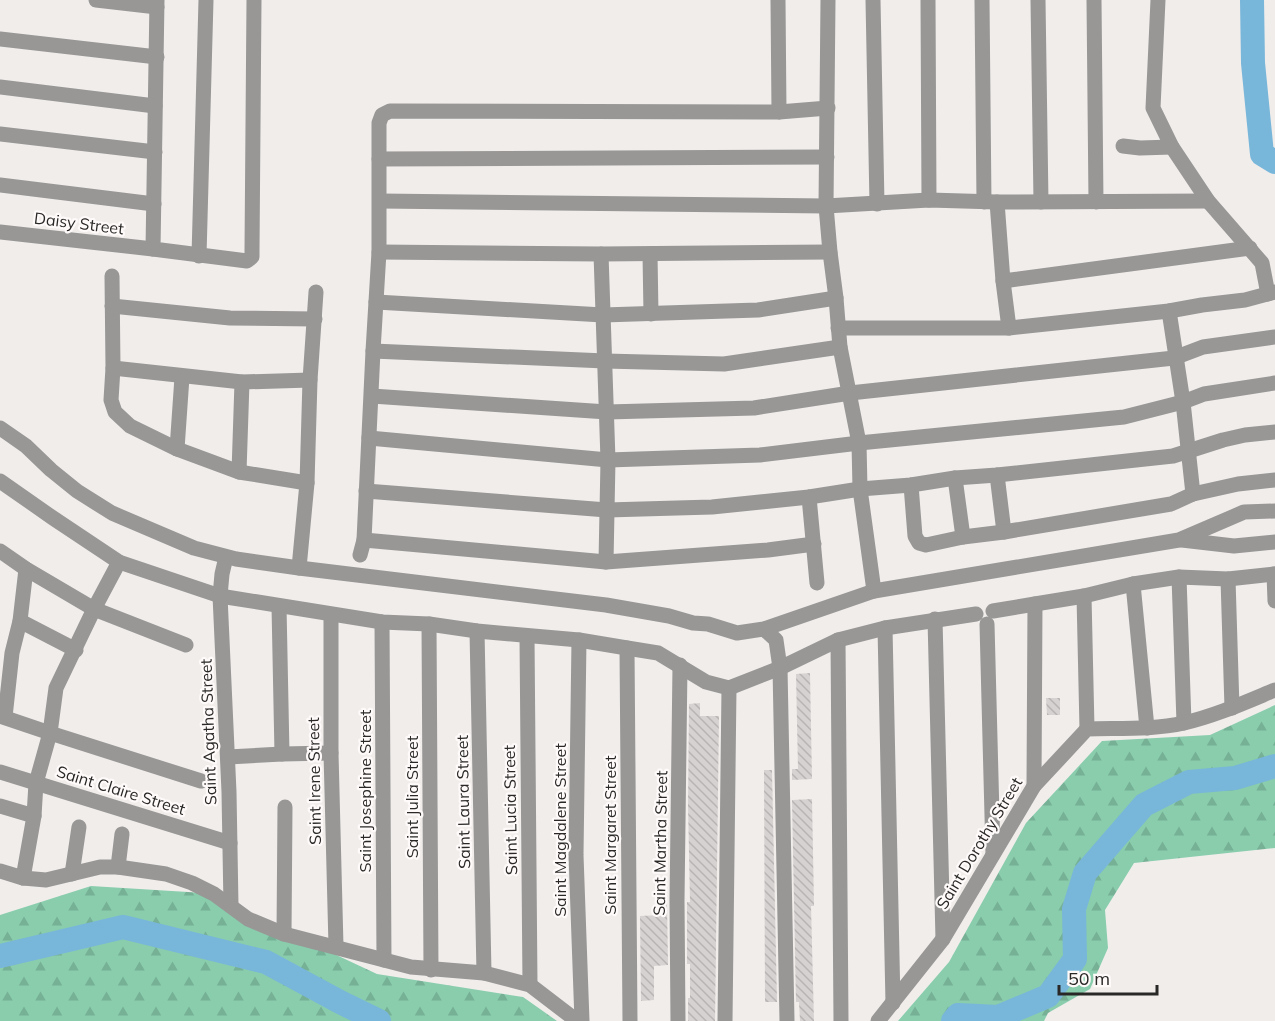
<svg xmlns="http://www.w3.org/2000/svg" width="1275" height="1021" viewBox="0 0 1275 1021" font-family="Mulish,sans-serif">
	<style>
		.forest { fill: url(#forest-firs) }
		.lines { fill: none; stroke-linecap: round; stroke-linejoin: round }
		.river { stroke: #78b6da; stroke-width: 24 }
		.building { fill: url(#building-back-hatch) }
		.minor { stroke: #989796; stroke-width: 15 }
		.labels { text-anchor: middle; dominant-baseline: central; stroke-width: 4.5; stroke-linejoin: round; paint-order: stroke }
		.street-label { font-size: 16px; fill: #292827; stroke: #fefaf9 }
	</style>
	<defs>
		<pattern id="forest-firs" width="22" height="20" patternUnits="userSpaceOnUse" patternTransform="scale(1.5)"><rect width="22" height="20" fill="#89cdad"/><path d="M5 1l3.5 6h-7zM16 11l3.5 6h-7z" fill="#76b095"/></pattern>
		<pattern id="building-back-hatch" width="6" height="6" patternUnits="userSpaceOnUse" patternTransform="scale(1.5)"><rect width="6" height="6" fill="#d6d2d1"/><path d="M-1 5l2 2M0 0l6 6M5-1l2 2" fill="none" stroke="#b8b4b3"/></pattern>
	</defs>
	<rect width="100%" height="100%" fill="#f0edeb"/>
	<!-- forest -->
	<g class="forest">
		<polygon points="1275,705 1275,848 1134,863 1105,910 1108,948 1090,989 1048,1013 1044,1021 898,1021 949,962 1026,823 1102,741 1210,735"/>
		<polygon points="91,886 204,893 377,974 523,997 557,1021 0,1021 0,915"/>
	</g>
	<g class="lines">
		<!-- river -->
		<g class="river">
			<polyline points="1252,0 1253,63 1262,154 1275,162"/>
			<polyline points="0,956 123,927 266,962 340,1002 379,1021"/>
			<polyline points="953,1021 958,1015 998,1017 1048,996 1075,959 1074,909 1085,873 1144,805 1189,782 1235,778 1275,766"/>
		</g>
	</g>
	<!-- building -->
	<g class="building">
		<polygon points="810,673 812,779 792,780 792,769 798,769 796,674"/>
		<polygon points="1046,698 1060,698 1060,715 1047,715"/>
		<polygon points="700,703 700,716 719,716 715,1021 688,1021 688,998 690,998 690,964 687,964 687,902 690,902 688,805 689,704"/>
		<polygon points="764,770 772,770 777,1002 765,1002"/>
		<polygon points="812,799 814,906 811,906 814,1021 800,1021 799,1002 796,1002 792,800"/>
		<polygon points="660,903 667,903 668,965 654,966 654,1000 641,1001 640,916 660,915"/>
	</g>
	<g class="lines">
		<!-- minor -->
		<g class="minor">
			<polyline points="96,0 157,7"/>
			<polyline points="157,0 153,249 247,261 252,257 252,250 254,0"/>
			<polyline points="778,0 779,112"/>
			<polyline points="828,0 826,206 830,252 836,298 840,347 859,443 860,489 874,591"/>
			<polyline points="873,0 877,204"/>
			<polyline points="928,0 929,200"/>
			<polyline points="982,0 984,202"/>
			<polyline points="1038,0 1041,202"/>
			<polyline points="1094,0 1096,202"/>
			<polyline points="1158,0 1153,108 1172,147 1208,201 1262,263 1268,294"/>
			<polyline points="0,39 157,57"/>
			<polyline points="0,87 155,106"/>
			<polyline points="0,134 155,152"/>
			<polyline points="1123,146 1140,148 1172,147"/>
			<polyline points="379,159 827,157"/>
			<polyline points="0,185 154,204"/>
			<polyline points="380,201 826,206 929,200 997,202 1208,201"/>
			<polyline points="997,202 1003,281 1009,328"/>
			<polyline points="0,232 153,249"/>
			<polyline points="379,252 601,254 830,252"/>
			<polyline points="601,254 608,460 606,562"/>
			<polyline points="650,254 651,314"/>
			<polyline points="199,256 206,0"/>
			<polyline points="112,276 113,368 111,400 115,412 130,426 177,449 239,472 307,483"/>
			<polyline points="1003,281 1250,248"/>
			<polyline points="376,302 603,315 758,310 836,298"/>
			<polyline points="112,306 230,318 315,319"/>
			<polyline points="1169,311 1183,402 1193,494"/>
			<polyline points="838,328 1009,328 1169,311 1202,305 1245,300 1275,292"/>
			<polyline points="373,351 605,361 724,364 840,347"/>
			<polyline points="113,368 242,382 310,380"/>
			<polyline points="372,396 607,412 754,408 850,393 1174,358 1203,347 1275,337"/>
			<polyline points="0,428 26,446 51,470 77,491 112,513 194,548 236,559 299,568 606,605 669,616 693,623 708,624 737,633 764,629 874,591 1179,540 1244,512 1275,511"/>
			<polyline points="369,438 608,460 760,455 859,443 1124,417 1183,402 1204,394 1275,383"/>
			<polyline points="177,449 182,377"/>
			<polyline points="239,472 242,382"/>
			<polyline points="997,475 1004,532"/>
			<polyline points="955,478 963,537"/>
			<polyline points="0,481 53,518 119,562 220,596 382,622 429,624 477,631 579,640 627,648 658,653 706,682 729,688 780,668 838,640 885,628 976,614"/>
			<polyline points="911,485 915,536 919,543 926,545 963,537 1004,532 1171,504 1193,494 1238,484 1275,480"/>
			<polyline points="366,491 607,510 712,507 809,497 860,489 911,485 955,478 997,475 1173,456 1223,440 1245,435 1275,432"/>
			<polyline points="809,497 817,583"/>
			<polyline points="364,540 606,562 768,550 814,544"/>
			<polyline points="1182,540 1234,546 1275,542"/>
			<polyline points="0,551 26,569 94,609 186,645"/>
			<polyline points="360,555 364,540 373,351 379,252 379,123 382,115 390,111 779,112 828,108"/>
			<polyline points="226,557 222,574 220,596 229,792 231,906"/>
			<polyline points="299,568 307,483 310,380 316,292"/>
			<polyline points="1274,574 1275,601"/>
			<polyline points="1179,577 1184,723"/>
			<polyline points="1228,579 1232,708"/>
			<polyline points="1133,584 1147,728"/>
			<polyline points="1084,596 1087,729"/>
			<polyline points="279,606 282,754"/>
			<polyline points="993,611 1035,604 1084,596 1133,584 1179,577 1228,579 1275,574"/>
			<polyline points="331,615 331,753 336,946"/>
			<polyline points="935,619 943,939"/>
			<polyline points="20,621 76,650"/>
			<polyline points="382,622 384,960"/>
			<polyline points="429,624 431,970"/>
			<polyline points="987,624 993,854"/>
			<polyline points="885,628 893,1003"/>
			<polyline points="764,629 776,640 780,668 787,1021"/>
			<polyline points="477,631 484,973"/>
			<polyline points="527,636 530,985"/>
			<polyline points="579,640 576,855 582,1021"/>
			<polyline points="838,640 841,1021"/>
			<polyline points="627,648 630,1021"/>
			<polyline points="0,716 50,733 201,781"/>
			<polyline points="5,717 12,653 20,621 26,569"/>
			<polyline points="228,757 282,754 331,753"/>
			<polyline points="0,772 230,843"/>
			<polyline points="1034,786 1035,604"/>
			<polyline points="0,806 34,816"/>
			<polyline points="118,867 122,834"/>
			<polyline points="0,871 23,878 46,880 100,867 118,867 166,874 192,883 214,894 248,919 284,934 411,967 484,973 530,985 577,1021"/>
			<polyline points="72,874 79,827"/>
			<polyline points="23,878 34,816 36,783 50,733 56,688 94,609 119,562"/>
			<polyline points="284,934 285,807"/>
			<polyline points="678,1021 677,901 680,665"/>
			<polyline points="725,1021 729,688"/>
			<path d="M878,1021L943,939L1034,786L1087,729C1119,728 1153,730 1184,723C1215,716 1246,702 1275,690"/>
		</g>
	</g>
	<g class="labels">
		<!-- street labels -->
		<g class="street-label">
			<text transform="translate(79 223) rotate(7)">Daisy Street</text>
			<text transform="translate(208 732) rotate(-92)">Saint Agatha Street</text>
			<text transform="translate(314 781) rotate(-91)">Saint Irene Street</text>
			<text transform="translate(121 790) rotate(17)">Saint Claire Street</text>
			<text transform="translate(365 791) rotate(-90)">Saint Josephine Street</text>
			<text transform="translate(412 797) rotate(-90)">Saint Julia Street</text>
			<text transform="translate(463 802) rotate(-91)">Saint Laura Street</text>
			<text transform="translate(510 810) rotate(-91)">Saint Lucia Street</text>
			<text transform="translate(560 830) rotate(-90)">Saint Magdalene Street</text>
			<text transform="translate(610 835) rotate(-90)">Saint Margaret Street</text>
			<text transform="translate(660 843) rotate(-89)">Saint Martha Street</text>
			<text transform="translate(979 843) rotate(-59)">Saint Dorothy Street</text>
		</g>
	</g>
	<!-- scale -->
	<path d="M1059 985v9h98v-9" fill="none" stroke="#292827" stroke-width="3"/>
	<text x="1068" y="985" font-size="18" fill="#292827" stroke="#fefaf9" stroke-width="4.5" paint-order="stroke">50 m</text>
</svg>
